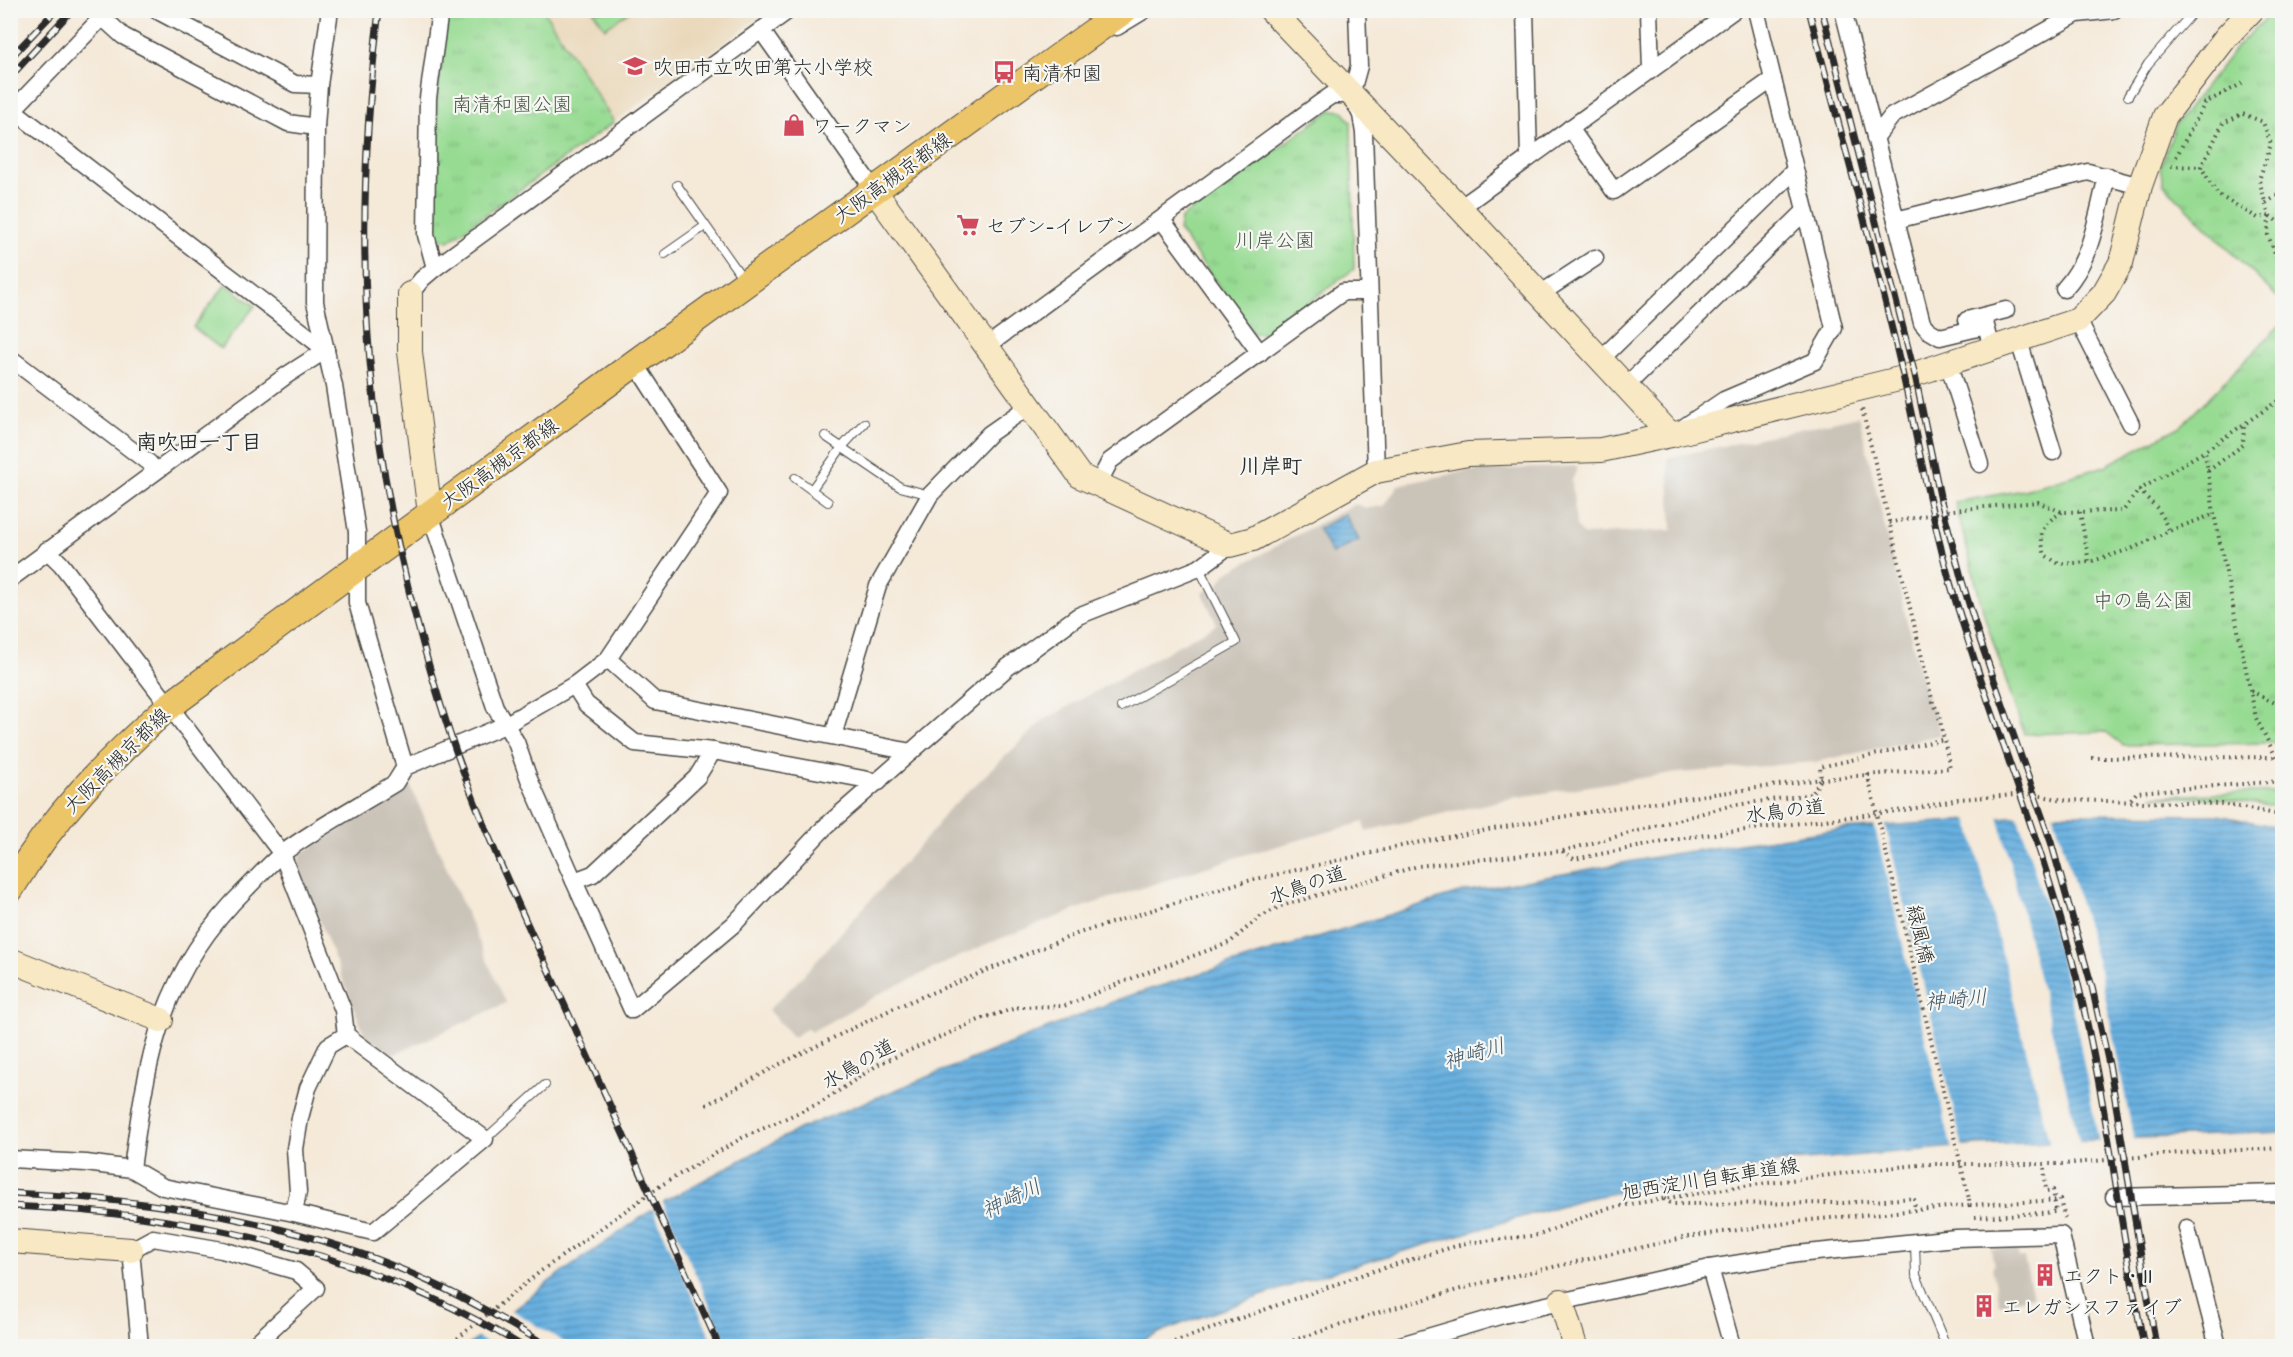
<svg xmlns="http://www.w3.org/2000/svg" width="2293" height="1357" viewBox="0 0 2293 1357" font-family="'Patrick Hand','Klee One',sans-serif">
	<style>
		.built { fill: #ead8ba }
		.industrial { fill: #cac3b8 }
		.green { fill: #97db93; stroke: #61835f; stroke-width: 1.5 }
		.park { fill: url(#park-tufts); stroke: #61835f; stroke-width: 1.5 }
		.water { fill: url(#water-rules); stroke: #4a6e86; stroke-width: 1.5 }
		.pier { fill: #f5e9d8 }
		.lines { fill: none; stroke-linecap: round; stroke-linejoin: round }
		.lane-casing { stroke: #494845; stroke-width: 10 }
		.street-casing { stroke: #494845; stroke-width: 19 }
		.secondary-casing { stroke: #494845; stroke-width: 26 }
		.primary-casing { stroke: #494845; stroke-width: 29 }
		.path { stroke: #494845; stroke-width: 4; stroke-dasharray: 1.5 4.5; stroke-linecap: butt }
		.lane { stroke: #fff; stroke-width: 8 }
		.street { stroke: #fff; stroke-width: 16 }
		.secondary { stroke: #f8e8c3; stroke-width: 24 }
		.primary { stroke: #edc569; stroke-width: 27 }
		.rail-casing { stroke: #2b2b2b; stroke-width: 7 }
		.rail { stroke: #f6f6f2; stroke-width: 4.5; stroke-dasharray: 14; stroke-linecap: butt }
		.path-bridge { stroke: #494845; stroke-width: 4; stroke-dasharray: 1.5 4.5; stroke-linecap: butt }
		.labels { text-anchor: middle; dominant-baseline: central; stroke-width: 4.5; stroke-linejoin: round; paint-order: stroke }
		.poi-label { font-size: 20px; fill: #2b2b2b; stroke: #f6f6f2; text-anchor: start }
		.park-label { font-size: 20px; fill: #465745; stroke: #f6f6f2 }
		.street-label { font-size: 20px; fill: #2b2b2b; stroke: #f6f6f2 }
		.neighbourhood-label { font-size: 21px; font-weight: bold; fill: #2b2b2b; stroke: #f6f6f2 }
		.water-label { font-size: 21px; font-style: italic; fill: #405a6a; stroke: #f6f6f2 }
	</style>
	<defs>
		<pattern id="park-tufts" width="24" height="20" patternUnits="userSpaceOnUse" patternTransform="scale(1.5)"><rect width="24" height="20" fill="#97db93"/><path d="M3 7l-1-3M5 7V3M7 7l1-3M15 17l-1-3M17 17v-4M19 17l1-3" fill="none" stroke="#82bc7f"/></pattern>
		<pattern id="water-rules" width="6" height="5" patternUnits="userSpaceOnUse" patternTransform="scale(1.5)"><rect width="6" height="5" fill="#68b0e0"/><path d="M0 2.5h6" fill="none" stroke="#568fb6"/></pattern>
	</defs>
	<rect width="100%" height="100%" fill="#f6f6f2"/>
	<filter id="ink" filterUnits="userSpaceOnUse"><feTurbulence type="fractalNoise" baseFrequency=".0167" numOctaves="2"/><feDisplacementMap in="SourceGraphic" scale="12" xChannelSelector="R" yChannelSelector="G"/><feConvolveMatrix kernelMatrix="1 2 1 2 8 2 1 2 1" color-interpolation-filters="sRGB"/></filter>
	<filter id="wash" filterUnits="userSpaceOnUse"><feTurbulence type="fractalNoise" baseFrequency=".008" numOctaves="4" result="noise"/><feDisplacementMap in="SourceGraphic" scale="24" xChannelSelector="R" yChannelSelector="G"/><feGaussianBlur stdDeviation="1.35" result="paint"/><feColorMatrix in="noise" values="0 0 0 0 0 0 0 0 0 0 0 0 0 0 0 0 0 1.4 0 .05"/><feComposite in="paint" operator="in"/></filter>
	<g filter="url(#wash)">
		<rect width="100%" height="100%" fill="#f5e9d8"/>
		<!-- built -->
		<polygon class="built" points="544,11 769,11 614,122"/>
		<!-- industrial -->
		<g class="industrial">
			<polygon points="1859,416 1907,622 1928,704 1935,713 1940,735 1815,762 1666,774 1512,798 1366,831 1364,822 1241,856 1086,906 989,943 885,991 811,1032 808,1028 793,1037 768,1010 796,983 937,826 943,815 1044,720 1217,624 1202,593 1219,584 1226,573 1355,504 1367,508 1384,506 1398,485 1467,471 1578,466 1572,481 1576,526 1584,535 1672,530 1668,458"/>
			<polygon points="410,785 506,1003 393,1055 365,1036 298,865 301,854"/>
			<polygon points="2017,1248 2019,1258 2024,1258 2033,1296 2000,1304 1992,1267 1994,1266 1991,1249"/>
		</g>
		<!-- green -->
		<g class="green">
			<polygon points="593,11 630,11 605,28"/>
			<polygon points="226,284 255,306 221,349 193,327"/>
			<polygon points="2282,792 2282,808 2223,799 2151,796"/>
		</g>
		<!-- park -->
		<g class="park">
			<polygon points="2280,10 2282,11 2282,302 2163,184 2160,168 2176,124 2238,45 2266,18"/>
			<polygon points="447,11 544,11 614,122 449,241 433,236 437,97"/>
			<polygon points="1331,110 1343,111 1351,122 1354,269 1266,334 1253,333 1179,231 1181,218"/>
			<polygon points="2282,323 2282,743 2123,745 2106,732 2024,734 1985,618 1955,502 2024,490 2105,466 2181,426"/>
		</g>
		<!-- water -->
		<g class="water">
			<polygon points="1345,514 1359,540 1332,554 1318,529"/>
			<polygon points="2056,814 2218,815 2282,828 2282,1132 1978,1145 1782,1162 1583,1199 1315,1277 1181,1324 1127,1346 468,1346 550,1281 665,1201 799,1129 1125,997 1459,893 1672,854 1842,829"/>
		</g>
		<!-- pier -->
		<g class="pier">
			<polygon points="2053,812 2100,971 2134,1141 2099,1143 2079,1038 2066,979 2050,921 2017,814"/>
			<polygon points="1998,815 2080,1144 2050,1145 1968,818"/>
			<polygon points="1885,823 1963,1149 1952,1150 1874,824"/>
			<polygon points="662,1200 728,1346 715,1346 652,1207"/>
			<polygon points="510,1309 523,1317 570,1346 494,1346 476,1337"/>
		</g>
	</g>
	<g filter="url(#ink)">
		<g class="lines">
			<!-- lane casing -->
			<g class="lane-casing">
				<g id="lane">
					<polyline points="2128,96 2148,64 2195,10"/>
					<polyline points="677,185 744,280"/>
					<polyline points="665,254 705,226"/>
					<polyline points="825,436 900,487 930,495"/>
					<polyline points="795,478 828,502"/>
					<polyline points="812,489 842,447 864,423"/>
					<polyline points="1121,707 1236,642 1199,568"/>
					<polyline points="485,1139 545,1085"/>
					<polyline points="1915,1243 1916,1275 1946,1346"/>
				</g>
			</g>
			<!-- street casing -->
			<g class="street-casing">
				<g id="street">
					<polyline points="156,10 295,84 319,85"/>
					<polyline points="330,10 319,85 316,127 315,302 334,386 357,532 357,603 405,767"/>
					<polyline points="1357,10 1359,66 1351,95 1361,115 1364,133 1376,471"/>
					<polyline points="1525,10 1529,158"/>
					<polyline points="1649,10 1651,70"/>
					<polyline points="1843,10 1922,323 1928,330 1940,337 1986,326 1992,349"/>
					<polyline points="102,17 123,36 288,123 316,127"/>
					<polyline points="1117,27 1145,10"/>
					<polyline points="761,30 874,190"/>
					<polyline points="13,110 326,350"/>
					<polyline points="10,113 108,11"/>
					<polyline points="1570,128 1614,191 1773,79"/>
					<polyline points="1875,138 1892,116 2077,14 2114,10"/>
					<polyline points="1460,208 1734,10"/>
					<polyline points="1162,220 1260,353"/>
					<polyline points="1896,220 2088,172 2140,186"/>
					<polyline points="435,268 426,235 428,98 440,10"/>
					<path d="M2064,289C2092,259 2097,215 2107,176"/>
					<polyline points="410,294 422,279 435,268 789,10"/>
					<polyline points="1540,294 1595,258"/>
					<polyline points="1967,320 2006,310"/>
					<polyline points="2078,320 2131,424"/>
					<polyline points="2019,341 2053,452"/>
					<polyline points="987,346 1320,103 1332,95 1351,95"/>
					<polyline points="10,358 149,463 156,471"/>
					<polyline points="1601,359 1795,170"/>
					<polyline points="1948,363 1980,464"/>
					<polyline points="1626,386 1805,211"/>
					<polyline points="1684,427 1724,400 1815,361 1834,328 1756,10"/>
					<polyline points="1098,484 1110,461 1343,292 1369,292"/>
					<polyline points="430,514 495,707 516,742 529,779 574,881 632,1010 734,924 824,828 1008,667 1078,616 1199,568 1230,545"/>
					<polyline points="10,579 287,375 326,350"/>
					<polyline points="608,659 655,701 911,752"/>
					<polyline points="574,685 586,704 635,743 713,751 879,782"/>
					<polyline points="833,736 878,586 930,495 989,434 1029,406"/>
					<polyline points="574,881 593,874 697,777 713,751"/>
					<polyline points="10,1159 86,1163 132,1169 163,1187 294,1213 373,1232 485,1139 346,1035 343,1010 282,854 61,564 47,550"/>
					<path d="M132,1169C147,1055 161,972 247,888C258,877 270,863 283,853C318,827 358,806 395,783L405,767L505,725L574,685L608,659L719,493L635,363"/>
					<polyline points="2114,1197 2282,1193"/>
					<polyline points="294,1213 298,1192 295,1149 300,1118 308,1088 328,1046 346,1035"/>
					<polyline points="2187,1228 2218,1346"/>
					<polyline points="1710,1268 1732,1346"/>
					<polyline points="140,1346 131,1250 153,1238 222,1250 296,1271 316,1288 253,1346"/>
					<polyline points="1397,1346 1503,1315 1710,1268 1797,1254 1956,1238 2061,1235 2087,1346"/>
				</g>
			</g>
			<!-- secondary casing -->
			<g class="secondary-casing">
				<g id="secondary">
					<polyline points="1271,10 1460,208 1671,435"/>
					<polyline points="874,190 1080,476 1230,545 1253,539 1376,471 1468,454 1601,450 1671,435 1903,378 2078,320 2104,293 2121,263 2140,186 2165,116 2227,36 2252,10"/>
					<polyline points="410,294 410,352 430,514"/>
					<polyline points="10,960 161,1020"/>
					<polyline points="10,1241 131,1250"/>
					<polyline points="1561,1301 1575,1346"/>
				</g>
			</g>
			<!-- primary casing -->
			<g class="primary-casing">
				<path id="primary" d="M10,889C54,815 105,763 168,707L635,363L1124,10"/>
			</g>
			<!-- path -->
			<g class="path">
				<polygon points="2243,114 2263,122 2271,144 2259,180 2269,216 2258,218 2218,195 2201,167 2223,123"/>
				<polyline points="2176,157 2205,103 2245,82"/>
				<polyline points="2171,166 2201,167"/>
				<polyline points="2266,203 2282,192"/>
				<polyline points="2269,216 2268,235 2282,271"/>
				<polyline points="2270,216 2282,225"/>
				<polyline points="2208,471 2243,445 2244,424"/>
				<polyline points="2139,490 2158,509 2169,530"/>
				<path d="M2062,512C2042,524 2038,533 2045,555L2059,564L2089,562L2131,549L2169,531L2214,514"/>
				<polyline points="2080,512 2089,562"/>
				<polyline points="1889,523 1953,510 2038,502 2062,512 2123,511 2139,490 2205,451"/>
				<polyline points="2251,691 2279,705 2282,714"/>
				<polyline points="2276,757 2256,718 2214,514 2205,451 2282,398"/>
				<polyline points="2092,758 2282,757"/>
				<polyline points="1868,774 1869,781"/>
				<polyline points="2131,799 2137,792 2282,781"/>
				<polyline points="1563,851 1729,806 1812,794 1821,779 1820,767 1945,739"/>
				<polyline points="706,1105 778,1065 894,1008 1079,933 1239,883 1415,843 1600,810 1821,779 1950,768 1938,711 1933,703 1862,409"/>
				<polyline points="1664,1199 1672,1204 1843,1203 1914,1198 1915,1210"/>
				<polyline points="1969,1199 1970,1205 2060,1200 2065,1218"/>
				<polyline points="1975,1217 2056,1212 2053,1190 2046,1191 2044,1164"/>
				<polyline points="381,1346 388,1340"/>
				<polyline points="448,1346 541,1271 663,1184 742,1138 822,1102 879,1064 981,1019 1019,1007 1064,1006 1145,973 1229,943 1260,917 1281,906 1418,866 1562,851 1574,859 1690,837 1912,809 1958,799 2030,794 2064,800 2221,804 2282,815"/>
				<polyline points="1163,1346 1364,1274 1446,1249 1466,1243 1539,1235 1599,1211 1620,1206 1737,1187 1876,1169 1930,1164 2064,1164 2180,1153 2282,1148"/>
				<polyline points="1276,1346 1380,1312 1482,1283 1687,1237 1810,1220 1970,1205"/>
			</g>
			<!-- lane -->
			<use href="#lane" class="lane"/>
			<!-- street -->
			<use href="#street" class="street"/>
			<!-- secondary -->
			<use href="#secondary" class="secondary"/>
			<!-- primary -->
			<use href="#primary" class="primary"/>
			<!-- rail casing -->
			<g class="rail-casing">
				<g id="rail">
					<path d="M379,10C365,126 360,246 370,362C381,488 411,614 450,734C481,827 524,917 565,1006C617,1120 668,1233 719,1346"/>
					<path d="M1809,10C1840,133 1876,256 1904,380C1919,447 1931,516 1950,582C1990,720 2047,852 2080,992C2108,1110 2120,1229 2144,1346"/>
					<polyline points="1822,10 1915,375 1941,501 1962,581 1980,640 2051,842 2092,987 2110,1069 2156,1346"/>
					<polyline points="10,15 15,10"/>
					<polyline points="10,58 56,10"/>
					<polyline points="10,77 72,10"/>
					<path d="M10,1193C154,1199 301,1221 432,1283C472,1301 511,1324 548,1346"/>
					<path d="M10,1206C191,1213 367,1251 522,1346"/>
				</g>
			</g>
			<!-- rail -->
			<use href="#rail" class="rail"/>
			<!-- path-bridge -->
			<polyline class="path-bridge" points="1869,781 1969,1199"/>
		</g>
	</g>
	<!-- icons -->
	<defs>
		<g id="school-bare" transform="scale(1.8)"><path d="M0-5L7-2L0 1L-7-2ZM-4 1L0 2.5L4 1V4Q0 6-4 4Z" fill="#d1495b" stroke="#f6f6f2" stroke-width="2.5" paint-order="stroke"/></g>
		<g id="bus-bare" transform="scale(1.8)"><path d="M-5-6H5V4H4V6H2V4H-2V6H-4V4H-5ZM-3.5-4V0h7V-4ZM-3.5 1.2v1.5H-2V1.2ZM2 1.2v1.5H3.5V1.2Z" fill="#d1495b" stroke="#f6f6f2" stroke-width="2.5" paint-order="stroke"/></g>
		<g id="shop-bare" transform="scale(1.8)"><path d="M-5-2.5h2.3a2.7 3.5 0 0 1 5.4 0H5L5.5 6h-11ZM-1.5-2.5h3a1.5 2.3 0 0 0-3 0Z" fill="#d1495b" stroke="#f6f6f2" stroke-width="2.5" paint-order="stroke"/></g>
		<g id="supermarket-bare" transform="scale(1.8)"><path d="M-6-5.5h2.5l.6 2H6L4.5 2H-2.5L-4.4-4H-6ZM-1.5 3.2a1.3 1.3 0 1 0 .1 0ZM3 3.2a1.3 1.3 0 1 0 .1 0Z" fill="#d1495b" stroke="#f6f6f2" stroke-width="2.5" paint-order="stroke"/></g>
		<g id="building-bare" transform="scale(1.8)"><path d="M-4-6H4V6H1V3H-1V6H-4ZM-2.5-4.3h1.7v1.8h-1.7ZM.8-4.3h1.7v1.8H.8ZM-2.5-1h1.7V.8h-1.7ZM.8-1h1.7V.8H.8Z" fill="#d1495b" stroke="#f6f6f2" stroke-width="2.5" paint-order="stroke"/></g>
	</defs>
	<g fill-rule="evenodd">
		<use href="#school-bare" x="635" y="66"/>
		<use href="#bus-bare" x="1004" y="72"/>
		<use href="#shop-bare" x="794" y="125"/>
		<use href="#supermarket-bare" x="968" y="225"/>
		<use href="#building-bare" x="2045" y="1275"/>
		<use href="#building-bare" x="1984" y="1306"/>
	</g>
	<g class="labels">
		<!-- poi labels -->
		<g class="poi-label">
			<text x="653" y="66">吹田市立吹田第六小学校</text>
			<text x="1022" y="72">南清和園</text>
			<text x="812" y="125">ワークマン</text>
			<text x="986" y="225">セブン-イレブン</text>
			<text x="2063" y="1275">エクト・II</text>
			<text x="2002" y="1306">エレガンスファイブ</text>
		</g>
		<!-- park labels -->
		<g class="park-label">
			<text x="512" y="103">南清和園公園</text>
			<text x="1275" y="239">川岸公園</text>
			<text x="2143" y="599">中の島公園</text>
		</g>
		<!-- street labels -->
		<g class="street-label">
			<text transform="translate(892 177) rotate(-36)">大阪高槻京都線</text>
			<text transform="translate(499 463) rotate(-36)">大阪高槻京都線</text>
			<text transform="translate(116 760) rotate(-45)">大阪高槻京都線</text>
			<text transform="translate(1785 810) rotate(-7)">水鳥の道</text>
			<text transform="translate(1307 884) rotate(-19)">水鳥の道</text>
			<text transform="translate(1921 934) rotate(77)">緑風橋</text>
			<text transform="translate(858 1063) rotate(-30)">水鳥の道</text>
			<text transform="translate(1710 1178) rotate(-9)">旭西淀川自転車道線</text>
		</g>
		<!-- neighbourhood labels -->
		<g class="neighbourhood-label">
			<text x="199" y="441">南吹田一丁目</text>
			<text x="1271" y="465">川岸町</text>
		</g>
		<!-- water labels -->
		<g class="water-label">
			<text transform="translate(1956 999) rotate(-5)">神崎川</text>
			<text transform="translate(1474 1053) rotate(-16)">神崎川</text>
			<text transform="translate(1011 1198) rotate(-26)">神崎川</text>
		</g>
	</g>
	<!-- margin -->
	<rect width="2293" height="1357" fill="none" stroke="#f6f6f2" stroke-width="36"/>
</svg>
